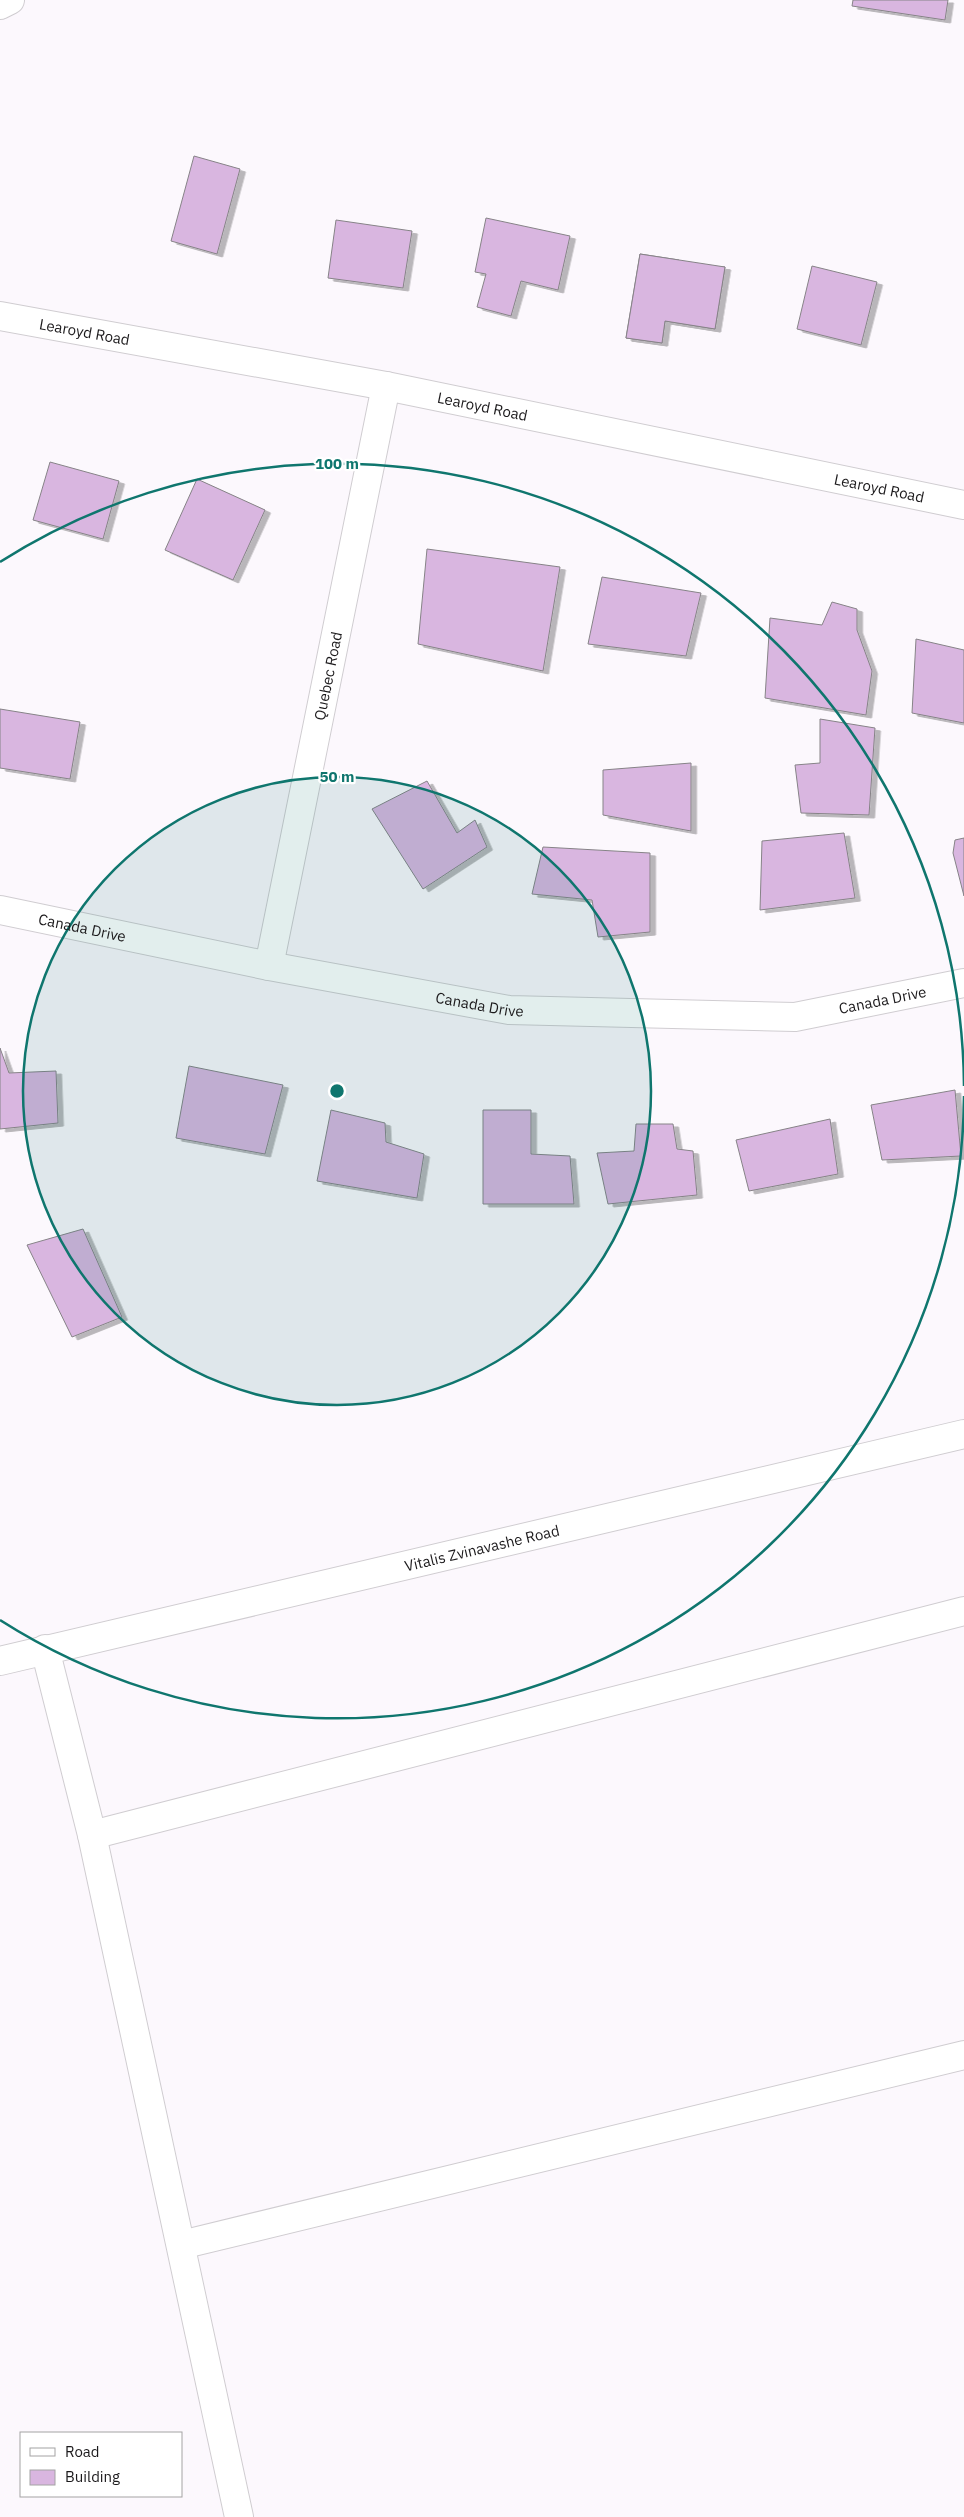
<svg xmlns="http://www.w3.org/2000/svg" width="964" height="2517" viewBox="0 0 964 2517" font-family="'IBM Plex Sans',sans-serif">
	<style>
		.building { fill: #d9b6e0; stroke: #868387; filter: url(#shadow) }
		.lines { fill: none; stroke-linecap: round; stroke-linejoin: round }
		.minor-casing { stroke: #d0cdd1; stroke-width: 30 }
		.major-casing { stroke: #d0cdd1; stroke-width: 30 }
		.minor { stroke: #fff; stroke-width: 28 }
		.major { stroke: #fff; stroke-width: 28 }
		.ring { fill: none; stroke: #0f766e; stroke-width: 2.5 }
		.labels { text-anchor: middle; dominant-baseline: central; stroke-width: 4.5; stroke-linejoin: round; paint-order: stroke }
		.street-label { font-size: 15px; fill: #1c1a1c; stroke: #fff }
		.centre { fill: #0f766e; stroke: #fff; stroke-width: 2.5 }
		.ring-label { font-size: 15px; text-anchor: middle; font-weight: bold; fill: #0f766e; stroke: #fff; stroke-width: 4.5; stroke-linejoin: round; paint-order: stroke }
	</style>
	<defs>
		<filter id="shadow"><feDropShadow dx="5.5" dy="3" stdDeviation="0" flood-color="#0004"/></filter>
	</defs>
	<rect width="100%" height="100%" fill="#fcf8fd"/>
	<!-- building -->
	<g class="building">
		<polygon points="853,0 948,0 945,20 852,6"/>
		<polygon points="194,156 240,169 217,254 171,241"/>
		<polygon points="486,218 570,236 558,290 521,281 511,316 477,307 486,274 475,272"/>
		<polygon points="336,220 412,231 403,288 328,278"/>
		<polygon points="640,254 679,260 678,265 725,267 715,329 665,321 662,343 626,338"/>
		<polygon points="640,254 725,267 715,329 665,321 662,343 626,338"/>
		<polygon points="812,266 877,282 861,345 797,329"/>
		<polygon points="50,462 119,481 103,539 33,520"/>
		<polygon points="197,479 265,510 233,580 165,550"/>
		<polygon points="427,549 560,567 543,671 418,644"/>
		<polygon points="602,577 701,593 686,656 588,644"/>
		<polygon points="832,602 857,609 857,630 872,671 866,715 765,698 770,618 822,625"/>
		<polygon points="916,639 964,650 964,723 912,713"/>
		<polygon points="0,709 80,722 70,779 0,768"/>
		<polygon points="820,719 875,728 869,815 801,813 795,765 820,763"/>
		<polygon points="691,763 691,831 603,815 603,770"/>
		<polygon points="427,781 457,833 475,820 487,847 423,889 372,809"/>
		<polygon points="844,833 855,898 760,910 762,841"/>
		<polygon points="964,838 964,896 953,853 955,840"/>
		<polygon points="543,847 650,853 650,932 598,937 592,900 532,894"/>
		<polygon points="0,1048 9,1073 56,1071 58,1123 0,1129"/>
		<polygon points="189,1066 283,1085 265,1154 176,1138"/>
		<polygon points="955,1090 961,1156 882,1160 871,1105"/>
		<polygon points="331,1110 385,1123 386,1142 424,1154 417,1198 317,1181"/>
		<polygon points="483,1110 531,1110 531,1154 570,1156 574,1204 483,1204"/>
		<polygon points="830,1119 838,1174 749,1191 736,1140"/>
		<polygon points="636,1124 673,1124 677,1149 693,1151 697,1195 608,1204 597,1153 634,1151"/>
		<polygon points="83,1229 122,1317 72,1337 27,1245"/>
	</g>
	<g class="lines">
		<!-- minor casing -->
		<g class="minor-casing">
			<g id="minor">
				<polyline points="0,5 10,0"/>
				<path id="s1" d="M0,316L386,386L964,505"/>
				<path id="s2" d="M0,910L269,966L509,1010L795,1017L964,983"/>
				<path id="s3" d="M269,966L386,386"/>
				<polyline points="45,1649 92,1835 239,2517"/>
				<polyline points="92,1835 964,1611"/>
				<polyline points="181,2245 964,2055"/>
			</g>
		</g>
		<!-- major casing -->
		<g class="major-casing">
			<g id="major">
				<path id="s4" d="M0,1661L964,1434"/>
			</g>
		</g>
		<!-- minor -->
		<use href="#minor" class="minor"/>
		<!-- major -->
		<use href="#major" class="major"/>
	</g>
	<!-- distance rings -->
	<circle cx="337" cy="1091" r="314" fill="#0f766e" fill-opacity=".12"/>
	<g class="ring">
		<circle cx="337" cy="1091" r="314"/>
		<path d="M964 1096A627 627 0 0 1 0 1620M0 562A627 627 0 0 1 964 1086"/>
	</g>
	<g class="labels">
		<!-- street labels -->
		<g class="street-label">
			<text stroke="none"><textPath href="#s1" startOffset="86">Learoyd Road</textPath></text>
			<text stroke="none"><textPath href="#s1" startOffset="491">Learoyd Road</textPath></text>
			<text stroke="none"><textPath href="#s1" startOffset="896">Learoyd Road</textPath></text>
			<text stroke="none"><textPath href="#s3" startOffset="296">Quebec Road</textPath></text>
			<text stroke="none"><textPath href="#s2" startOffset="84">Canada Drive</textPath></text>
			<text stroke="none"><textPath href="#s2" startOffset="894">Canada Drive</textPath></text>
			<text stroke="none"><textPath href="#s2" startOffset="489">Canada Drive</textPath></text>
			<text stroke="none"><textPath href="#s4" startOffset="495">Vitalis Zvinavashe Road</textPath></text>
		</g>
	</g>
	<circle cx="337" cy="1091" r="8" class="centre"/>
	<g class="ring-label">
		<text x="337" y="469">100 m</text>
		<text x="337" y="782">50 m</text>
	</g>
	<!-- legend -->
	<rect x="20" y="2432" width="162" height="65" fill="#ffffff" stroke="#a4a3a4"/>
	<rect x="30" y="2448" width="25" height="8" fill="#ffffff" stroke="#a4a3a4"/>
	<text x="65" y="2457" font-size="15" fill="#1c1a1c">Road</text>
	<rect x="30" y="2470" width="25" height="15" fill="#d9b6e0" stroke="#a4a3a4"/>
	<text x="65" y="2482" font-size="15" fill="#1c1a1c">Building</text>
</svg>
